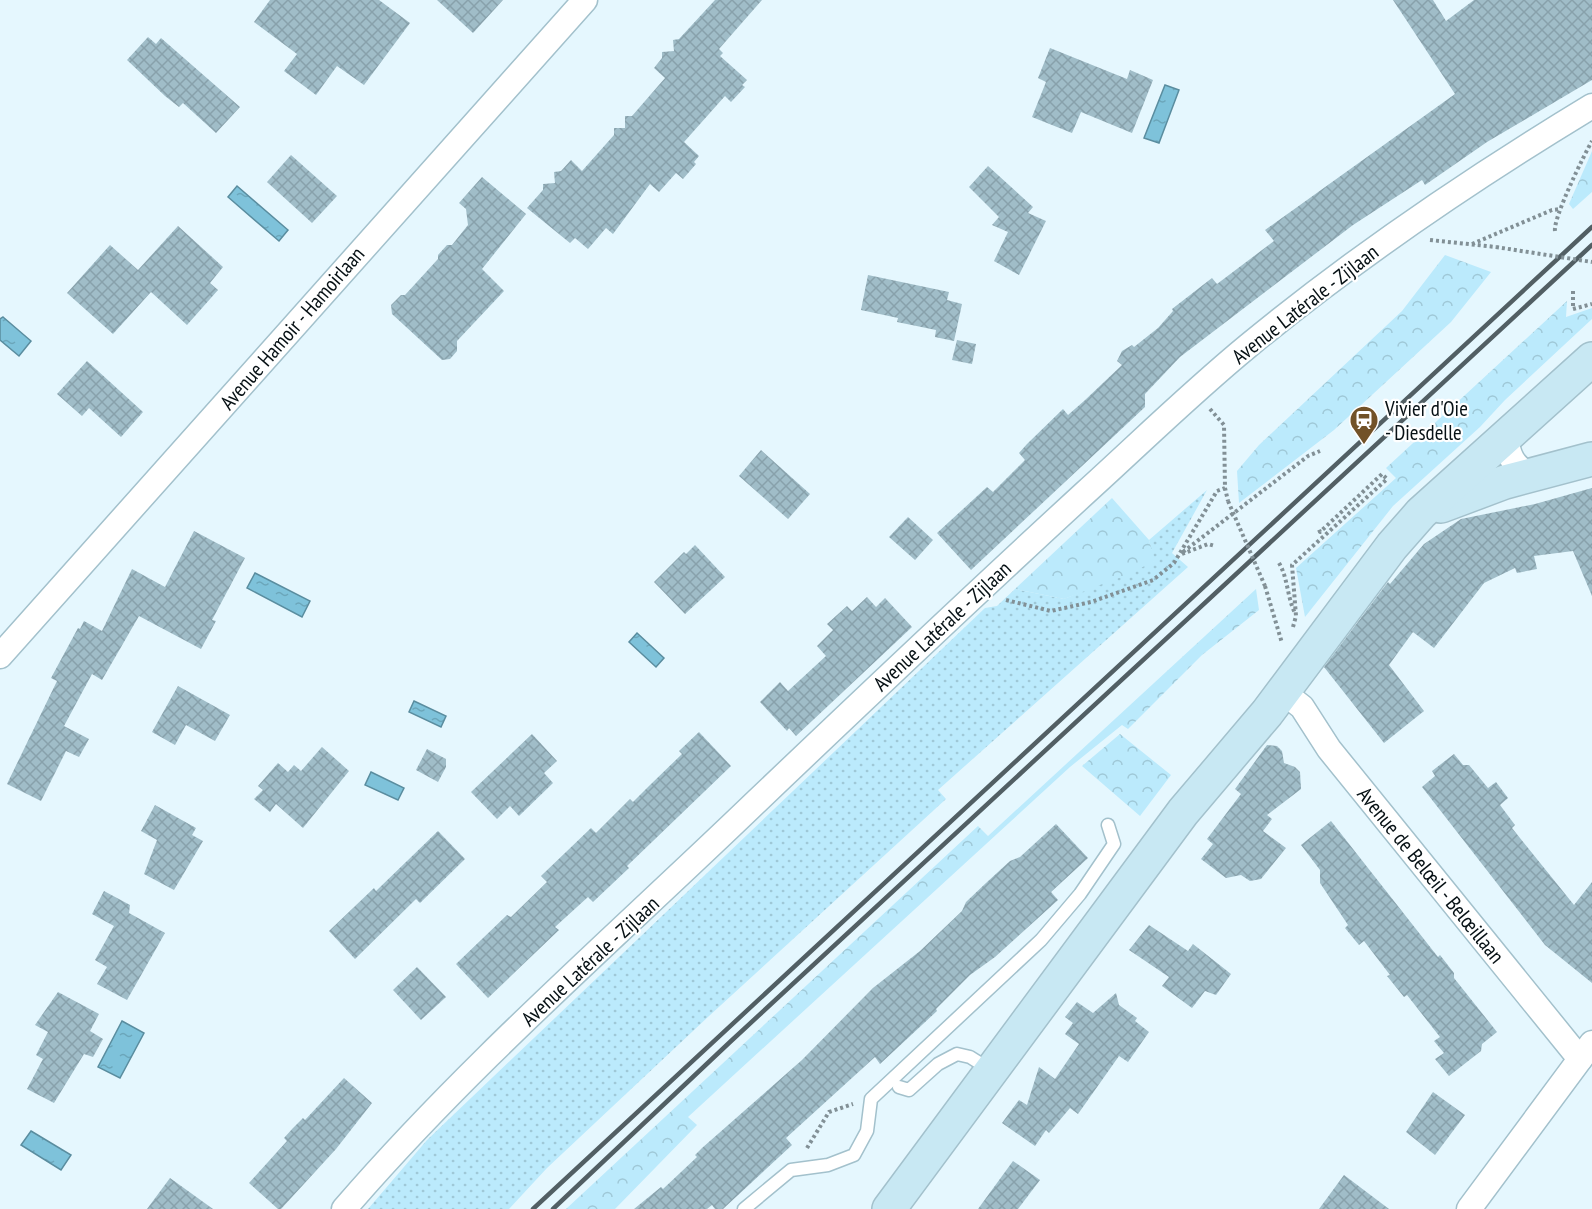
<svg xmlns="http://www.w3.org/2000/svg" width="1592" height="1209" viewBox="0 0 1592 1209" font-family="'PT Sans Narrow',sans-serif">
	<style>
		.grass { fill: url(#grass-dots) }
		.forest { fill: url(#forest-crowns) }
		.water { fill: url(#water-ripples); stroke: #5a8d9f; stroke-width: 1.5 }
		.building { fill: url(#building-cross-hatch) }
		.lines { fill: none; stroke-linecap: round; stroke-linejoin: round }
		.service-casing { stroke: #a3c1cc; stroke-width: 15 }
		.minor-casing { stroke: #a3c1cc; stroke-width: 27 }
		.secondary-casing { stroke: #a3c1cc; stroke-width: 36 }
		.path { stroke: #829096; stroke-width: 4; stroke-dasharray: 3 3; stroke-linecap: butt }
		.service { stroke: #fff; stroke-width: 12 }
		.minor { stroke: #fff; stroke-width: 24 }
		.secondary { stroke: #c8e8f3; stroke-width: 33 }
		.rail { stroke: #525f64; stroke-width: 4.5 }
		.path-bridge { stroke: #829096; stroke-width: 4; stroke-dasharray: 3 3; stroke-linecap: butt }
		.labels { text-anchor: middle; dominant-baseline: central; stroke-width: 4.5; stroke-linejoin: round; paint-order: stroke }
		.street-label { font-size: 21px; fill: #061014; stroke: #fff }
		.poi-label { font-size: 21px; fill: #061014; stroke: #fff; text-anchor: start }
	</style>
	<defs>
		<pattern id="grass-dots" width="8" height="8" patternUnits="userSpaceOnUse" patternTransform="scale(1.5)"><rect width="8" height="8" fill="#bbeafc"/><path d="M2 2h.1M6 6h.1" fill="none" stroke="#9fc8d7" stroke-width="1.8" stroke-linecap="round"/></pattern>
		<pattern id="forest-crowns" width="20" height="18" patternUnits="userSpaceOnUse" patternTransform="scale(1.5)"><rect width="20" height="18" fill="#bbeafc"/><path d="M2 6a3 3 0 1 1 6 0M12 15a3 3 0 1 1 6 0" fill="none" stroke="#9fc8d7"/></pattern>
		<pattern id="water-ripples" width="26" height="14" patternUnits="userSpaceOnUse" patternTransform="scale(1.5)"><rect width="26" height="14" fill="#7ec2da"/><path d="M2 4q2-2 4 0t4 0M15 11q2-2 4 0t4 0" fill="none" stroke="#6ba6ba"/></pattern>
		<pattern id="building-cross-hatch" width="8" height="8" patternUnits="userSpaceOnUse" patternTransform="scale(1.5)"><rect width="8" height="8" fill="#a0bdc8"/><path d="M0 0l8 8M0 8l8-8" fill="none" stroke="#88a1ab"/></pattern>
	</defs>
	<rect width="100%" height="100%" fill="#e5f7fe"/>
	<!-- grass -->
	<polygon class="grass" points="1207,490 1172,553 1188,567 938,790 946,799 709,1016 547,1168 509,1209 368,1209 427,1140 985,608 997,606 1015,589 1064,599 1154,561 1149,540"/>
	<!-- forest -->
	<g class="forest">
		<polygon points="1592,151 1592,192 1573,209 1569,204"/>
		<polygon points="1445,255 1491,272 1451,322 1334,430 1239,503 1237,471 1259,445 1402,311"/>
		<polygon points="1567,301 1566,317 1592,308 1592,319 1505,400 1480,427 1393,506 1305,617 1296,568 1396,478 1386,468"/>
		<polygon points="1112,498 1149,540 1155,561 1124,576 1064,599 1015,589"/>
		<polygon points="1256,589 1259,610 1202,655 1128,729 1122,725 1070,767 688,1117 697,1125 615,1209 566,1209 978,826 988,836"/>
		<polygon points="1120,734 1171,775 1140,816 1082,766"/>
	</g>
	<!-- water -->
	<g class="water">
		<polygon points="1165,85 1179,90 1159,143 1144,138"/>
		<polygon points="237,186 288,230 279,241 228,197"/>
		<polygon points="3,317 31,341 19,356 0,340 0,319"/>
		<polygon points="255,573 310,601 302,617 247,588"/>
		<polygon points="637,633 664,658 656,667 629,642"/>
		<polygon points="414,701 446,716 441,727 409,712"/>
		<polygon points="371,772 404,788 398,800 365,785"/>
		<polygon points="122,1021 144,1033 120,1078 98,1067"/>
		<polygon points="31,1131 71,1155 61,1170 21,1145"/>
	</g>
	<!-- building -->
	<g class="building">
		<polygon points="270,0 379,0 410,23 364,85 337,66 316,95 284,71 297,54 254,22"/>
		<polygon points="437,0 503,0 473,33"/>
		<polygon points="715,0 762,0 719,49 723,53 720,56 747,80 742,85 745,87 731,102 725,96 684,142 699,156 694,162 696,164 683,179 676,173 659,192 650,184 613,234 606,228 588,249 575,238 570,243 527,208 543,190 543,184 555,183 554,172 561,171 571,160 582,171 614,135 614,128 625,128 625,116 632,116 665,78 654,68 662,58 662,52 674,51 673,40 679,39"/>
		<polygon points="1393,0 1433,0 1446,21 1474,0 1592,0 1592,80 1487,142 1425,185 1422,180 1353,225 1180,357 1145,394 1145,407 971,570 937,533 987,487 993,492 1025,460 1019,453 1027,444 1063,409 1068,415 1084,401 1122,365 1117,361 1122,351 1132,345 1134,347 1158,328 1173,311 1172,309 1212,278 1217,284 1274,241 1265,230 1455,94"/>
		<polygon points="148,37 156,44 161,38 240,107 216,133 183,103 179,107 165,96 127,60"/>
		<polygon points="1050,48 1127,79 1130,70 1153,80 1132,133 1081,112 1072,133 1032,117 1046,82 1038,78"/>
		<polygon points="291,155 337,196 312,223 267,182"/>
		<polygon points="988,166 1033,207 1028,213 1046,221 1019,275 994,261 1008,232 992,225 999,217 969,187"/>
		<polygon points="482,177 526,214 482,269 504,291 457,341 457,351 450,359 442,360 392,314 391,305 401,295 405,295 438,259 438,255 447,245 452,245 468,225 466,209 459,203"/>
		<polygon points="178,226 223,267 210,283 218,290 187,325 151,292 113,334 67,293 110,245 138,270"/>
		<polygon points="868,275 949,292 947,300 962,304 954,341 935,337 936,330 897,322 898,318 861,310"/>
		<polygon points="957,340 976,344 972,364 952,360"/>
		<polygon points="87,361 143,412 121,437 89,408 82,416 57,394"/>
		<polygon points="761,450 810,494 788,519 739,476"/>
		<polygon points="1592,488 1592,596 1573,551 1534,556 1537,569 1517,573 1515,568 1484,583 1434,648 1413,632 1389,665 1424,711 1384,743 1324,667 1388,582 1390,584 1424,544 1461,519 1535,504"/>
		<polygon points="908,517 933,540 915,560 889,537"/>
		<polygon points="194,531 245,558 212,620 216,621 201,649 139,616 102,680 92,674 64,726 89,739 79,757 66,751 41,801 7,784 57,681 51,678 78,628 80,629 84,621 102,631 132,569 165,587"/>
		<polygon points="695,545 725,577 685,614 654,582 684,552 686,554"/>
		<polygon points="867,597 876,607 885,598 912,627 796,736 789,728 787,731 760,702 780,682 788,691 826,656 817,646 833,630 827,624 847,606 852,611"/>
		<polygon points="178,686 230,715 215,741 186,725 175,745 152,732"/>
		<polygon points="699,732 731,766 627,866 629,868 593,902 588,897 555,927 559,930 488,998 456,964 507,915 511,917 547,882 541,876 591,828 596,833 630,799 633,802 649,786 682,754 679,751"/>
		<polygon points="532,734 557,761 544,773 553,783 519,816 510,806 497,819 471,792"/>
		<polygon points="1267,745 1277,746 1282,751 1284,763 1295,767 1300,772 1301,789 1267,815 1272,819 1263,831 1286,848 1261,879 1250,881 1241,875 1226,878 1201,859 1213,844 1207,839 1241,794 1235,789"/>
		<polygon points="322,747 349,771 303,828 276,804 270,812 254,799 263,790 258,786 278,763 288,772 294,765 301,771"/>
		<polygon points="427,749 446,759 446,767 438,782 416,770"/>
		<polygon points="1454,754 1463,765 1469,765 1488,788 1496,782 1508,798 1500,805 1515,825 1512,828 1574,905 1592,882 1592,983 1545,945 1422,787 1435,776 1432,771"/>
		<polygon points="155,805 196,828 192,835 203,841 174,890 144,874 157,840 141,831"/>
		<polygon points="1331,821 1438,957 1440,955 1454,973 1454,978 1497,1032 1482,1044 1481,1051 1449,1076 1435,1059 1444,1053 1434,1041 1440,1037 1407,995 1404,997 1387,976 1390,975 1364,941 1359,945 1345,928 1348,925 1320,883 1320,870 1301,845"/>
		<polygon points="1056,824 1088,858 1051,892 1058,900 995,957 970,975 936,1009 937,1011 880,1064 875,1057 786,1138 792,1145 723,1209 715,1209 712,1205 707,1209 634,1209 661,1187 663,1189 697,1157 695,1155 702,1148 802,1060 873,988 920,951 962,911 966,902 986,883 1010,861 1020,857"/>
		<polygon points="438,831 465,859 420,903 416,899 355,959 329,931 374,888 376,891"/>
		<polygon points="104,891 130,905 129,913 165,933 127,1000 97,984 107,967 95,960 114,926 92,914"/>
		<polygon points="1149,925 1188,951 1193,944 1231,974 1216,995 1205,991 1192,1008 1162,986 1169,977 1129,950"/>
		<polygon points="417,967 446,997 421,1020 393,990"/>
		<polygon points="58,992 99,1014 90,1031 103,1039 93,1057 84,1054 54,1103 27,1089 43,1059 36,1055 48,1032 35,1025"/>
		<polygon points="1116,993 1119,1005 1137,1018 1135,1021 1149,1032 1128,1062 1119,1056 1078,1114 1070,1108 1049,1133 1046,1130 1035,1146 1002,1123 1019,1100 1027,1105 1039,1067 1055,1079 1079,1044 1065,1034 1073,1023 1065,1017 1077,1002 1093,1013"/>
		<polygon points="344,1078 372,1103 336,1149 281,1209 278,1209 249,1183 287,1141 284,1138 293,1128 303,1118 305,1120"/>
		<polygon points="1433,1092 1465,1115 1435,1155 1406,1132"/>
		<polygon points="1013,1161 1040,1180 1018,1209 978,1209"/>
		<polygon points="1344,1175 1389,1209 1319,1209"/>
		<polygon points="170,1178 213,1209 147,1209"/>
	</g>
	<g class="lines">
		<!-- service casing -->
		<g class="service-casing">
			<g id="service">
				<polyline points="899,1087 909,1090 938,1064 957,1054 970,1057 989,1069"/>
				<polyline points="744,1209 791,1170 828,1165 854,1155 867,1131 871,1099 1041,940 1080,894 1114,844 1108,825"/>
			</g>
		</g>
		<!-- minor casing -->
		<g class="minor-casing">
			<g id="minor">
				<path d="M1506,436C1508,456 1513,466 1530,475"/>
				<polyline points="0,656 585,0"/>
				<polyline points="1283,692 1302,707 1329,749 1580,1059"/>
				<path d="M344,1209C470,1063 617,936 756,802C865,698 975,594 1086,492C1140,443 1192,392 1248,346C1356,257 1473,178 1592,106"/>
				<polyline points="1469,1209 1592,1043"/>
			</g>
		</g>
		<!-- secondary casing -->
		<g class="secondary-casing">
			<g id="secondary">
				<polyline points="1441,506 1505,482 1592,459"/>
				<polyline points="889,1209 1183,812 1267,713 1392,546 1421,513 1592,359"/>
			</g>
		</g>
		<!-- path -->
		<g class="path">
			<path d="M1555,231C1553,218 1584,155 1592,141"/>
			<polyline points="1430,240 1496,247"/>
			<polyline points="1472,244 1552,210 1561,209"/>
			<polyline points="1573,291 1573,309 1592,304"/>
			<polyline points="1210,409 1224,425 1225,488 1228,501"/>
			<polyline points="1183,552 1308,456 1320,451"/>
			<polyline points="1182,554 1208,544 1215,546"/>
			<path d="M1279,563C1288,578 1287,597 1295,613"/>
			<polyline points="1265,586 1282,643"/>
			<polyline points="1006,600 1051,611 1091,602 1153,580 1174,563 1217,491 1225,488"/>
			<polyline points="1293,627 1296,616 1292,565 1387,479 1382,474 1320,532 1318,527"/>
			<polyline points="807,1148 829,1112 853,1104"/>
		</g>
		<!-- service -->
		<use href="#service" class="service"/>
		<!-- minor -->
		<use href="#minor" class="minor"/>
		<!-- secondary -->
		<use href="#secondary" class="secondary"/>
		<!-- rail -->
		<g class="rail">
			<polyline points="533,1209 1592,227"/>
			<polyline points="553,1209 730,1042 1592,245"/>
		</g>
		<!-- path-bridge -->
		<g class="path-bridge">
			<polyline points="1496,247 1592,262"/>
			<polyline points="1228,501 1265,586"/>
		</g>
	</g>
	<!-- icons -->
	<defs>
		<g id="station-pin" transform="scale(1.5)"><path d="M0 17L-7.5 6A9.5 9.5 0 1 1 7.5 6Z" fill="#725228" stroke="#fff"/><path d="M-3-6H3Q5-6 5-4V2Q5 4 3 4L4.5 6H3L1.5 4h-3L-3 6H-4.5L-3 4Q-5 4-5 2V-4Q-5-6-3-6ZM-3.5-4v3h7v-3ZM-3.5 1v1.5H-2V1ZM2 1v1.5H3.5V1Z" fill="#fff"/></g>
	</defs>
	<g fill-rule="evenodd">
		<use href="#station-pin" x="1364" y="420"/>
	</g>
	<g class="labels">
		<!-- street labels -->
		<g class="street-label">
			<text transform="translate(1305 304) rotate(-38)">Avenue Latérale - Zijlaan</text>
			<text transform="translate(292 328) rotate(-49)">Avenue Hamoir - Hamoirlaan</text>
			<text transform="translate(942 626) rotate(-43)">Avenue Latérale - Zijlaan</text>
			<text transform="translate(1431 875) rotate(51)">Avenue de Belœil - Belœillaan</text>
			<text transform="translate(590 961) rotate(-43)">Avenue Latérale - Zijlaan</text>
		</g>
		<!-- poi labels -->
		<g class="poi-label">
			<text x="1385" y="408">Vivier d'Oie<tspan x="1385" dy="24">- Diesdelle</tspan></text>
		</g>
	</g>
</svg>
